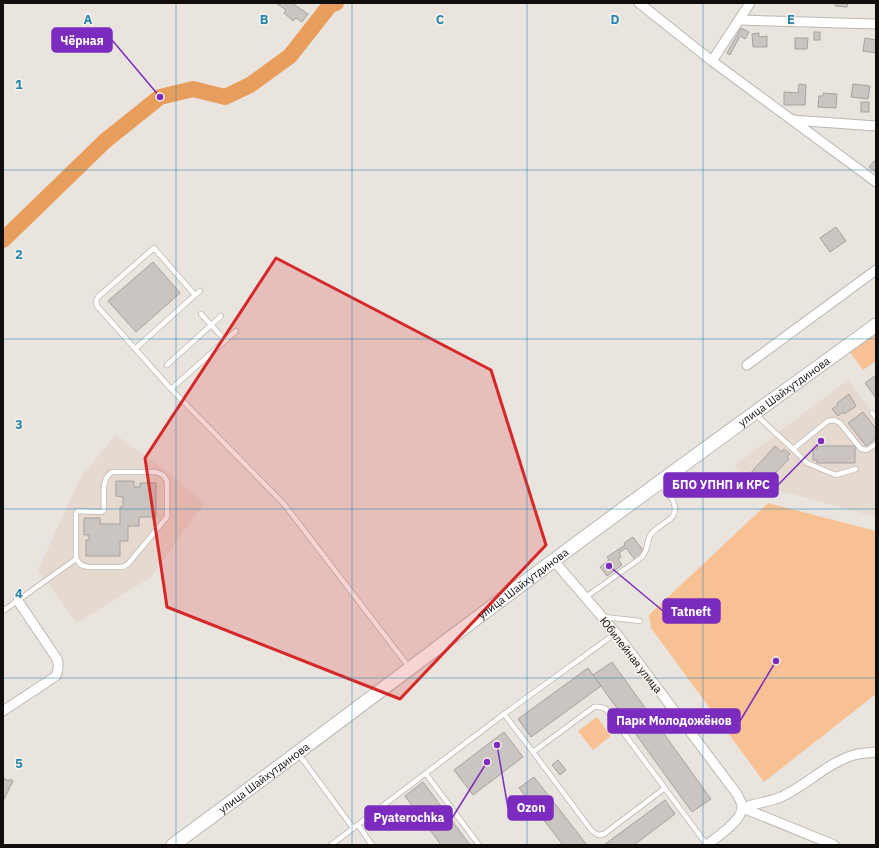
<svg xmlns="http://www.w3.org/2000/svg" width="879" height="848" viewBox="0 0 879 848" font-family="'IBM Plex Sans',sans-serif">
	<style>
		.built { fill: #e6d9cf }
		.green { fill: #f8c193 }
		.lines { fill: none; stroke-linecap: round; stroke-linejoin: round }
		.river { stroke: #e79d5b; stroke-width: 16 }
		.building { fill: #cbc5c1; stroke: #a7a19d }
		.service-casing { stroke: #bdb7b2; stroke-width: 6 }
		.minor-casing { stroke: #bdb7b2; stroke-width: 11 }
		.secondary-casing { stroke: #bdb7b2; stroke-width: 15 }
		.service { stroke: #fff; stroke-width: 4.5 }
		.minor { stroke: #fff; stroke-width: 9 }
		.secondary { stroke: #fff; stroke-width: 13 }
		.marked { fill: #d62828; fill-opacity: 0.2; stroke: #d62828; stroke-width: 3; stroke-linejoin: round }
		.grid { fill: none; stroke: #2685b1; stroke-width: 1; stroke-opacity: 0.55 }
		.labels { text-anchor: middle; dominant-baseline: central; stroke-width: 3; stroke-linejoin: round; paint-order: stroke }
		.street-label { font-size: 11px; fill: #100e0d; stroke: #f8f2ed }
		.grid-label { font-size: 13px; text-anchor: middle; font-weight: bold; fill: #2685b1; stroke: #f8f2ed; stroke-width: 3; stroke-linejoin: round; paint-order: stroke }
		.leader { fill: none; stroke: #7b2cbf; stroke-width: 1.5 }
		.callout-dot { fill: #7b2cbf; stroke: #f8f2ed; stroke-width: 1.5 }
		.callout { fill: #7b2cbf; stroke: #7b2cbf; stroke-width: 1.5 }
		.callout-label { font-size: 12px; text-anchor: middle; font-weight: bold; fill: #fff }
	</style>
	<rect width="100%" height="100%" fill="#eae4df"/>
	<!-- built -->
	<g class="built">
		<polygon points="848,380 876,417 876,517 763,486 746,476 734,466"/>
		<polygon points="116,435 167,471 204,503 151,577 77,623 38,570 81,477"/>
	</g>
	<!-- green -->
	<g class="green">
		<polygon points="876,331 876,361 863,370 849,351"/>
		<polygon points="768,503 876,531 876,694 764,782 651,628 649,615"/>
		<polygon points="597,717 611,736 593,750 578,731"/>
	</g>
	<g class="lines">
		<!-- river -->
		<polyline class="river" points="3,240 105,141 160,97 193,89 225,97 250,85 290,56 330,5 336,3"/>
	</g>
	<!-- building -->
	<g class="building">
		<polygon points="276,3 292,3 308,14 302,22 296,18 293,21 284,13 286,10"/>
		<polygon points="835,3 848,3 847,7 835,6"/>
		<polygon points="741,28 749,32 745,39 740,36 730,55 727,53"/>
		<rect x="814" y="32" width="6" height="8"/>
		<polygon points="759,33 759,37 767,36 767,47 753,47 752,34"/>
		<polygon points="795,38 808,38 807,49 795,49"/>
		<polygon points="865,38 876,40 876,53 863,51"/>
		<polygon points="799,84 806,85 805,105 784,105 784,92 798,93"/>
		<polygon points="853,84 870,86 868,99 851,97"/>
		<polygon points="823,93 837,94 836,108 818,107 819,96 823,96"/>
		<rect x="861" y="102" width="8" height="10"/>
		<polygon points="874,161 876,162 876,172 869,167"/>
		<polygon points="836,227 846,241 830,252 820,238"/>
		<polygon points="153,262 180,293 136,332 108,301"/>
		<polygon points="876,375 876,398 865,383"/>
		<polygon points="849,394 856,406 844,414 843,412 838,416 832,409 838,405 837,403"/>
		<polygon points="863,412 876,429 876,438 866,446 848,423"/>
		<polygon points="775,446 782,452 784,449 790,454 787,457 789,459 762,487 747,477"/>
		<polygon points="817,446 855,446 855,463 817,463 817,460 813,460 813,449 817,449"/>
		<polygon points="116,481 134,481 134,487 140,487 140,483 156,483 156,517 139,517 139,526 128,526 128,541 120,541 120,556 86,556 86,540 89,540 89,535 84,535 84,518 100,518 100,524 120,524 120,507 123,507 123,497 116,496"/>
		<polygon points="633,537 646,554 636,561 626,548 619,553 621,557 618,559 622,565 607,576 600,567 609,560 607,557 625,545 624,543"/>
		<polygon points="612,662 711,799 692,812 593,675"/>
		<polygon points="588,668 601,686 531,737 518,719"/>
		<polygon points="504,732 523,757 473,795 454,770"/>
		<polygon points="558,760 566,770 560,775 552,765"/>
		<polygon points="534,777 587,845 563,845 519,788"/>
		<polygon points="3,778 9,781 10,779 13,781 3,801"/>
		<polygon points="423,782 470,845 441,845 405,796"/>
		<polygon points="665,800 675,814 634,845 604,845"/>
	</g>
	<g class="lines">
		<!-- service casing -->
		<g class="service-casing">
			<g id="service">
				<polyline points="195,295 200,291"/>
				<polyline points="201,314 225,340"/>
				<polyline points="135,349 195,295 154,248 98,297 96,301 97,306 171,389 284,504 409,667"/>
				<polyline points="167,365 221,316"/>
				<polyline points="171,389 236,331"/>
				<polyline points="872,413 876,417"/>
				<polyline points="755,414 793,449 828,421 834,420 840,423 861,449 867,450 876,444"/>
				<polyline points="793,449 807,463 836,475 856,469"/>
				<path d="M112,472H156L163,475L167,481V517L128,564L123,567H88L81,565L76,559V513L78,511L101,512L103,511L104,508C104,497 101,478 112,472Z"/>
				<path d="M586,597L642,557C649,548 646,541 651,534C654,530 659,527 663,524C666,522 671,519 673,516C680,504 667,492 660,484"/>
				<polyline points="3,611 76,559"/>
				<polyline points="604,617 640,621"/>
				<path d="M504,714L533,752L594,707C598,706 601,707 606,709L707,845"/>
				<polyline points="533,752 592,831 598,835 604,834 665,788"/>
				<polyline points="298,753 353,828"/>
				<polyline points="426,774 479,845"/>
				<polyline points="358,825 372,845"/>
				<polyline points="331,845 504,714 616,633"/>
			</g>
		</g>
		<!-- minor casing -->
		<g class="minor-casing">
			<g id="minor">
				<polyline points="639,3 712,61 876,182"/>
				<polyline points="739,20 876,24"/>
				<polyline points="712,61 750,3"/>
				<polyline points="792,120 876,126"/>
				<polyline points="747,365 876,270"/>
				<path d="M554,561L616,633L737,794C739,799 743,804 742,809C740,822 717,837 707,845"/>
				<path d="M3,711L56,676C59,669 59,665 57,659L18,601"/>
				<path d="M743,808C755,803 769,802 781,797C807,785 827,763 854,755C861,753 869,753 876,752"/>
				<polyline points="743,808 834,845"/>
			</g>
		</g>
		<!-- secondary casing -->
		<g class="secondary-casing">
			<g id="secondary">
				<path id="s1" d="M173,845C300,752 426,656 553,561C660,481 768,403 876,325"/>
			</g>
		</g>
		<!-- service -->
		<use href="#service" class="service"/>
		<!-- minor -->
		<use href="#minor" class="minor"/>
		<!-- secondary -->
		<use href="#secondary" class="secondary"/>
	</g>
	<!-- marked area -->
	<path class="marked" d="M276,258L491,370L546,545L400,699L167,607L145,458Z"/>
	<!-- grid -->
	<path class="grid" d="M176,3V845M352,3V845M527,3V845M703,3V845M3,170H876M3,339H876M3,509H876M3,678H876"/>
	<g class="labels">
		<!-- street labels -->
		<g class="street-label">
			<text stroke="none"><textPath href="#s1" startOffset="761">улица Шайхутдинова</textPath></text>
			<text stroke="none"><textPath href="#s1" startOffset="437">улица Шайхутдинова</textPath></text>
			<text transform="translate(631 655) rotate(52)">Юбилейная улица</text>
			<text stroke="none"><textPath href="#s1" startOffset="113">улица Шайхутдинова</textPath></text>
		</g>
	</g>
	<g class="grid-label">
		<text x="88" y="24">A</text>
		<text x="264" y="24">B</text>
		<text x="440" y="24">C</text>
		<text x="615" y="24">D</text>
		<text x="791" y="24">E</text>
		<text x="19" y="89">1</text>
		<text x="19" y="259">2</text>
		<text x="19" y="429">3</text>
		<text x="19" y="598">4</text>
		<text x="19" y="768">5</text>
	</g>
	<!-- callouts -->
	<path class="leader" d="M160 97L112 40M821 441L778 485M609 566L663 611M776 661L740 721M497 745L508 808M487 762L452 818"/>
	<g class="callout-dot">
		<circle cx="160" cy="97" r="4"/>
		<circle cx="821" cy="441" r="4"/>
		<circle cx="609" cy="566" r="4"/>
		<circle cx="776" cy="661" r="4"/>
		<circle cx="497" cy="745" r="4"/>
		<circle cx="487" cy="762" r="4"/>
	</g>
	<g class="callout">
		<rect x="52" y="28" width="60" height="24" rx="4"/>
		<rect x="664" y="473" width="114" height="24" rx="4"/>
		<rect x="663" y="599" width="57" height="24" rx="4"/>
		<rect x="608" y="709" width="132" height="24" rx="4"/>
		<rect x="508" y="796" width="45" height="24" rx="4"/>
		<rect x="365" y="806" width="87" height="24" rx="4"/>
	</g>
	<g class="callout-label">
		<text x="82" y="45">Чёрная</text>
		<text x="721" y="489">БПО УПНП и КРС</text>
		<text x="691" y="616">Tatneft</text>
		<text x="674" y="725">Парк Молодожёнов</text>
		<text x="531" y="812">Ozon</text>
		<text x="409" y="822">Pyaterochka</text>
	</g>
	<!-- border -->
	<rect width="879" height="848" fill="none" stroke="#100e0d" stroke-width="8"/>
</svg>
